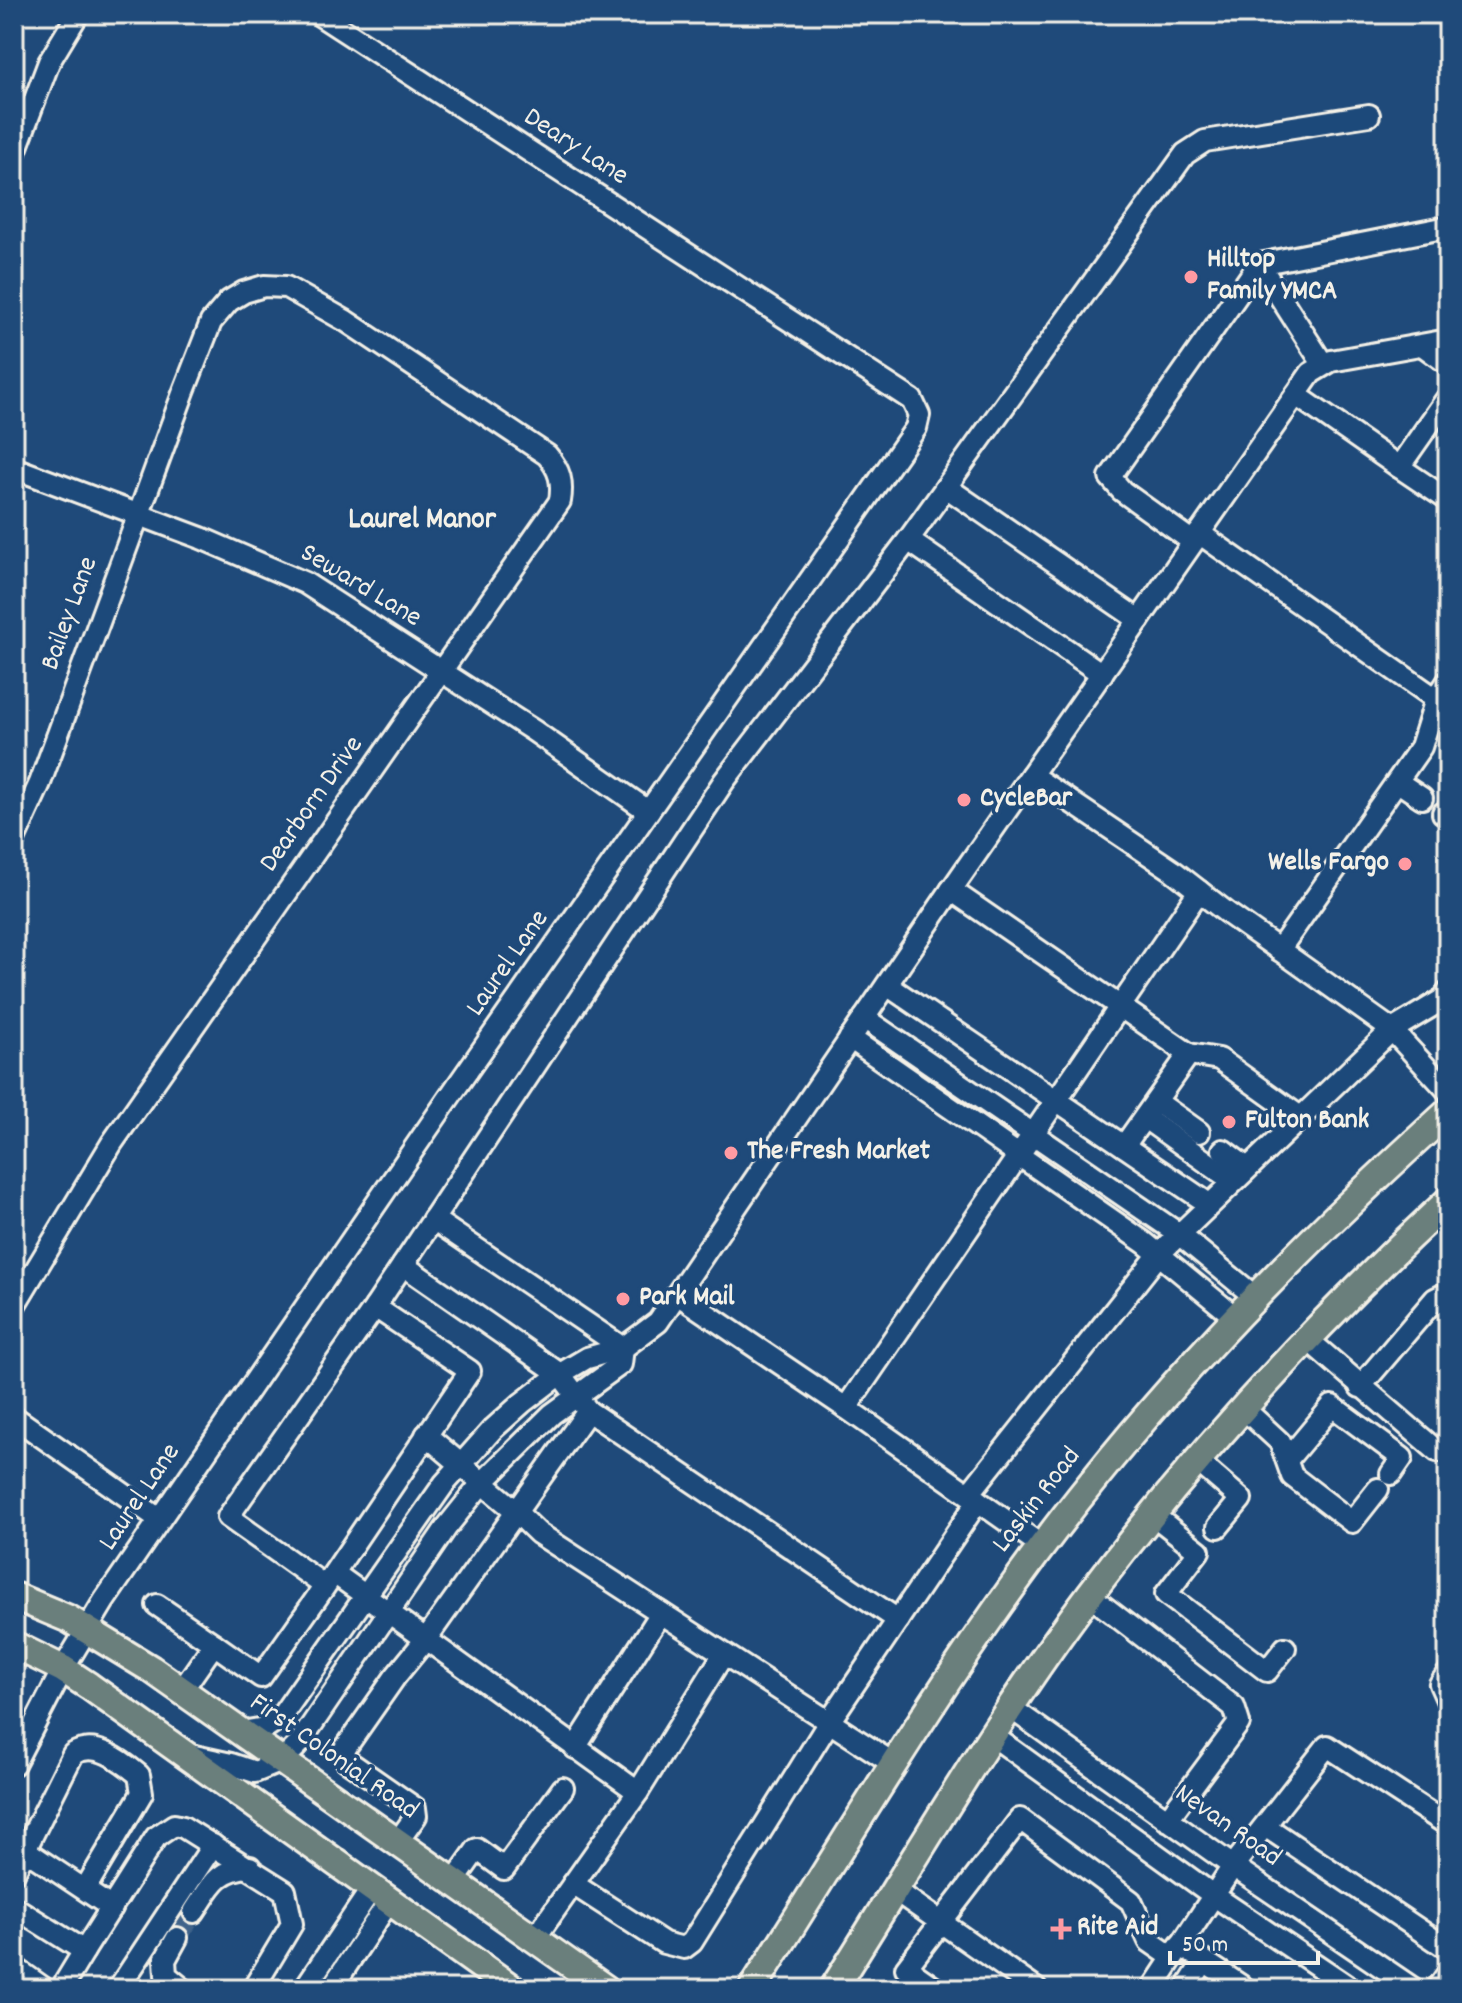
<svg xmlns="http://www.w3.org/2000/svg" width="1462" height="2003" viewBox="0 0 1462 2003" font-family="Dekko,sans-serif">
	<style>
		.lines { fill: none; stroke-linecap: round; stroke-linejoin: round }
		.minor-tunnel { stroke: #3f638a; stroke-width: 20; stroke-dasharray: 20 10; stroke-linecap: butt }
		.minor-casing { stroke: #f4f1e8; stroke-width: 26 }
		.major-casing { stroke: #f4f1e8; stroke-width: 32 }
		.minor { stroke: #1f4a7a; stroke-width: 20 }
		.major { stroke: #6b7f7c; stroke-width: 26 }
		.poi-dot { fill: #ff9aa2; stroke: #1f4a7a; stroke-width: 3 }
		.labels { text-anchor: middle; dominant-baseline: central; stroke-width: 7; stroke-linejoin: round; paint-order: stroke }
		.street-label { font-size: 28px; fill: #f4f1e8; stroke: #1f4a7a }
		.poi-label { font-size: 28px; font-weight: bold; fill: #f4f1e8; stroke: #1f4a7a; text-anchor: start }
		.neighbourhood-label { font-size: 30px; font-weight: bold; fill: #f4f1e8; stroke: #1f4a7a }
	</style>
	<rect width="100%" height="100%" fill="#1f4a7a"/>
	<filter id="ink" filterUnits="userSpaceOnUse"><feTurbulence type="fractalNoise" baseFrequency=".0125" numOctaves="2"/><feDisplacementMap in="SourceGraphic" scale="16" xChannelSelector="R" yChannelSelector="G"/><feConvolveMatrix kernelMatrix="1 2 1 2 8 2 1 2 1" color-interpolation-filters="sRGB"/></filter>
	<g filter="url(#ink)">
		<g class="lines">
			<!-- minor-tunnel -->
			<polyline class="minor-tunnel" points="177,1938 194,1912"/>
			<!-- minor casing -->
			<g class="minor-casing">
				<g id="minor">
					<polyline points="14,155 49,62 78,14"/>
					<polyline points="1259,264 1323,364"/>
					<polyline points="1422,345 1448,364"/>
					<polyline points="1296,395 1399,467"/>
					<polyline points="1448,397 1399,467 1448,500"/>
					<polyline points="14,468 201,538 305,583 534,731 648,811"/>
					<polyline points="946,487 1139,620"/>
					<polyline points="1199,533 1436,699 1448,681"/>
					<polyline points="908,540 1185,154 1205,141 1369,115"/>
					<polyline points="1193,542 1122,491 1110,477 1259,264 1448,227"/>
					<polyline points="1031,775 1172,870 1226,912 1392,1030 1448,1091"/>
					<polyline points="1398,782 1422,798"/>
					<polyline points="1443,813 1448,816"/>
					<path d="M14,840L40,783L184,391L211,322L229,301L244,292L264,286L286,287L346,321L547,455C560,470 563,482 560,501L112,1143L14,1306"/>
					<polyline points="951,890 1189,1054 1219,1059 1300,1117"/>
					<polyline points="1279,950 1421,747 1436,699"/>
					<polyline points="887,985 1209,1204"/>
					<polyline points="864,1018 1179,1234 1254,1296"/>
					<polyline points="850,1038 1145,1243 1235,1317"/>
					<polyline points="1157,1102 1199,1132"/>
					<polyline points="1145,1118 1233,1181"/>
					<polyline points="1124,1146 1189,1054"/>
					<polyline points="1223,1150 1247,1168"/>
					<polyline points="433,1219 623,1348"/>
					<polyline points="403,1265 560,1374 588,1411 898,1620"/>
					<polyline points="677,1294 846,1408 1042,1546"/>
					<polyline points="375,1307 724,781 908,540 1102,674"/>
					<polyline points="1306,1338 1437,1451 1448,1451"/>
					<polyline points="1360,1387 1435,1299 1443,1295 1448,1297"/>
					<polyline points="1242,1407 1280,1442 1292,1476 1352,1522 1378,1489"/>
					<polyline points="846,1408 1199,891"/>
					<polyline points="14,1417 159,1519"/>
					<polyline points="426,1435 510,1506 538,1533 894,1764"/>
					<polyline points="1196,1460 1241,1499 1218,1527"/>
					<polyline points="1287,1460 1332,1406 1402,1458 1391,1474"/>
					<polyline points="969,1494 1160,1253 1392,1030 1442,1000 1448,992"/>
					<polyline points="1152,1514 1199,1551 1166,1594 1267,1671 1285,1648"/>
					<polyline points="334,1573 638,1792 723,1655"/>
					<polyline points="1089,1595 1234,1707 1239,1723 1167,1820"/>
					<polyline points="157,1605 214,1644"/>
					<polyline points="1448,1673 1440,1684 1448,1702"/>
					<polyline points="182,1690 214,1644 261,1677 325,1586 228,1517 375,1307 470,1371 325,1586"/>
					<polyline points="1011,1708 1233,1866 1414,1989"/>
					<polyline points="241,1732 265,1728 280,1718 444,1484 492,1430 522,1403 560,1374 587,1358 623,1348 658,1322 951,890 1311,373 1331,361 1448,340"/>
					<polyline points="993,1736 1213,1895 1352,1989"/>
					<polyline points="575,1748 661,1613"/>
					<polyline points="190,1755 231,1764 255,1772 282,1761 298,1745 446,1528 482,1483 552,1414 621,1364 623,1348"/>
					<polyline points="14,1764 63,1669 104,1601 457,1086 916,428 919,415 912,400 318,14"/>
					<polyline points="1265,1826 1448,1949"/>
					<polyline points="398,1841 416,1816 415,1808 346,1760 344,1750 395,1677 426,1639 588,1411"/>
					<path d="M25,1850L73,1754C95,1740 121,1760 139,1775L142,1793L85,1889"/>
					<polyline points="14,1873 25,1850 112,1908"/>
					<polyline points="455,1880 477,1849 504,1869 563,1788"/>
					<polyline points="573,1884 664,1943 684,1948 692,1942 829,1722 978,1501"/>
					<polyline points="895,1890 1036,1989"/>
					<polyline points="14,1907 84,1951 61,1989"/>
					<path d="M194,1912C211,1887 216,1869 250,1867"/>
					<polyline points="177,1938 165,1960 166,1975 183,1989"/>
					<polyline points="535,1938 638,1792"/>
					<polyline points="1180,1945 1246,1989"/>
					<polyline points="84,1951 156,1837 174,1825 183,1827 285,1891 292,1924 253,1989"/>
					<polyline points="14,1967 45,1989"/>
					<polyline points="118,1989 213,1845"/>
					<polyline points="304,1989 372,1888"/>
					<polyline points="331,1989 390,1900"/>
					<polyline points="936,1989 906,1968 1020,1819 1131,1901 1149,1941 1172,1957"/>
					<polyline points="1152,1989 1233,1866 1327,1746 1448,1825"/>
					<polyline points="1186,1989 1204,1961"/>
					<polyline points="1437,1989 1448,1973"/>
				</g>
			</g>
			<!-- major casing -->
			<g class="major-casing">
				<g id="major">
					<polyline points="14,1596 69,1619 151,1669 606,1989"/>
					<polyline points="14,1645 63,1669 89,1686 513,1989"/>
					<path d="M752,1989C861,1818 964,1640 1092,1482C1200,1347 1320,1228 1448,1112"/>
					<path d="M833,1989C917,1856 996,1719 1090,1594C1198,1451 1317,1322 1448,1201"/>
				</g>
			</g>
			<!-- minor -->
			<use href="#minor" class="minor"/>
			<!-- major -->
			<use href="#major" class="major"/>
		</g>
	</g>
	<!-- markers -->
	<g class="poi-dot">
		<circle cx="1191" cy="277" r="8"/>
		<circle cx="964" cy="800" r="8"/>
		<circle cx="1405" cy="864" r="8"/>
		<circle cx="1229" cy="1122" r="8"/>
		<circle cx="731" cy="1153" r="8"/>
		<circle cx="623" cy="1299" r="8"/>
		<path d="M1057 1917h8v8h8v8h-8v8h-8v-8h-8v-8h8z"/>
	</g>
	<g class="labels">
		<!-- street labels -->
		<g class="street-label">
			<text transform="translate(575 148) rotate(33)">Deary Lane</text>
			<text transform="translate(360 587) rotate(31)">Seward Lane</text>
			<text transform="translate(71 614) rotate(-70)">Bailey Lane</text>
			<text transform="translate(313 805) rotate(-55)">Dearborn Drive</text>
			<text transform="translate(509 964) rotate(-55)">Laurel Lane</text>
			<text transform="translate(141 1498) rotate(-56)">Laurel Lane</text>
			<text transform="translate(1038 1501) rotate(-52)">Laskin Road</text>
			<text transform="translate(333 1758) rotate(35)">First Colonial Road</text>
			<text transform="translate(1227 1827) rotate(35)">Nevan Road</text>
		</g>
		<!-- poi labels -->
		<g class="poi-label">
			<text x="1207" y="261">Hilltop<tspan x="1207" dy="32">Family YMCA</tspan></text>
			<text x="980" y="800">CycleBar</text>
			<text x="1389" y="864" text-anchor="end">Wells Fargo</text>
			<text x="1245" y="1122">Fulton Bank</text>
			<text x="747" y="1153">The Fresh Market</text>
			<text x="639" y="1299">Park Mail</text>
			<text x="1077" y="1929">Rite Aid</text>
		</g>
		<!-- neighbourhood labels -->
		<g class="neighbourhood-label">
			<text x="422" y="521">Laurel Manor</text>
		</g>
	</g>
	<!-- margin -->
	<rect width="1462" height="2003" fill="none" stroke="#1f4a7a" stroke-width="48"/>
	<rect x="24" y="24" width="1414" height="1955" fill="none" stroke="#f4f1e8" stroke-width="3" filter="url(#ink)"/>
	<!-- scale -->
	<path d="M1170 1951v12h148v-12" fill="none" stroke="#f4f1e8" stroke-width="4"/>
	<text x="1182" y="1951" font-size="24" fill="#f4f1e8" stroke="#1f4a7a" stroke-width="6" paint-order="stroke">50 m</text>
</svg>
